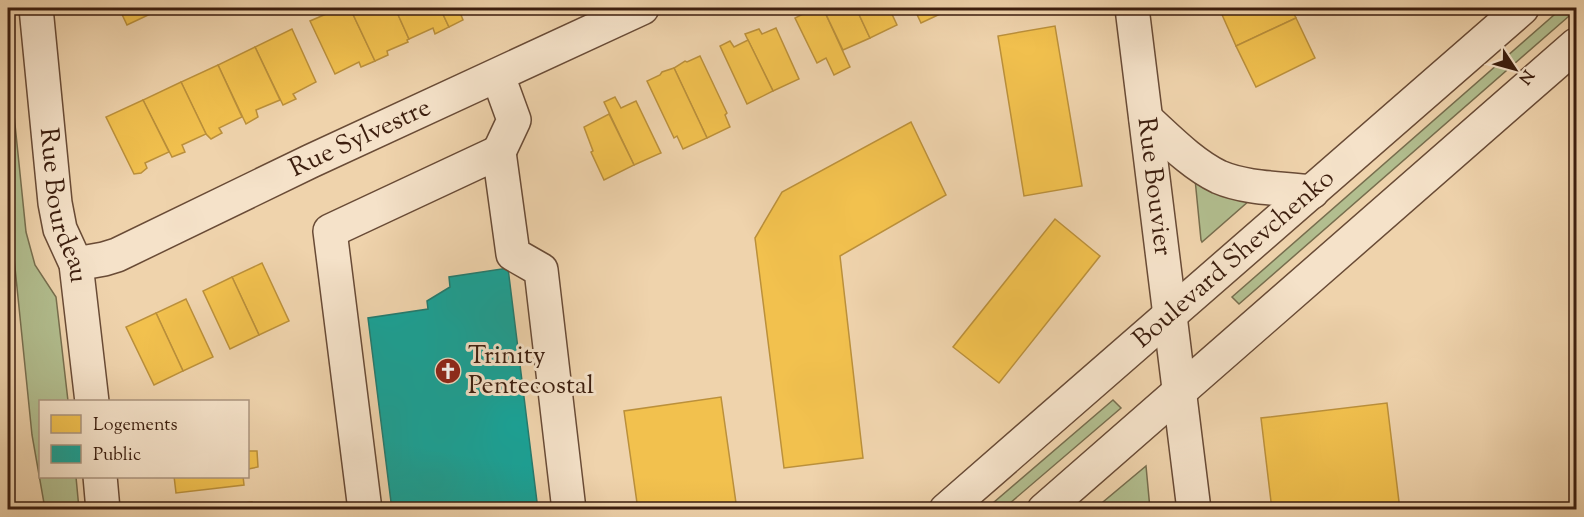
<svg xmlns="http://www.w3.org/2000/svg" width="1584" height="517" viewBox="0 0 1584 517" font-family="'Sorts Mill Goudy',serif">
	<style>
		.green { fill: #b2be8f; stroke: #776e4e; stroke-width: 1.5 }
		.homes { fill: #f2c14e; stroke: #bb903b; stroke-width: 1.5 }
		.public { fill: #17a398; stroke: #227b6f; stroke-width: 1.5 }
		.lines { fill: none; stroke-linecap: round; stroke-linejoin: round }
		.minor-casing { stroke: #694b36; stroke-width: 36 }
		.minor { stroke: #f5e2c9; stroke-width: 33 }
		.labels { text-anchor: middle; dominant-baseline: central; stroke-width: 6; stroke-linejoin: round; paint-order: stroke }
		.street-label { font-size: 26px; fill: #3c1e0e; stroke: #f5e2c9 }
		.poi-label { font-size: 26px; fill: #3c1e0e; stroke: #f5e2c9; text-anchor: start }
	</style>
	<rect width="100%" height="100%" fill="#efd3ac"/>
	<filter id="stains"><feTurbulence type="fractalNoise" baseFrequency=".00333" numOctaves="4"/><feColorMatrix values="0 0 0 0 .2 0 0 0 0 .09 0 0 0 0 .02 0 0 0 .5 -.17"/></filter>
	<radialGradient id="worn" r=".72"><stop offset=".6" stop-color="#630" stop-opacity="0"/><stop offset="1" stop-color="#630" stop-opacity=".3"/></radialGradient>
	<!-- green -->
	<g class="green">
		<polygon points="1562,8 1576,8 1576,10 1239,304 1232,297"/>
		<polygon points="8,56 26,232 35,265 56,297 68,401 40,402 40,476 76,477 79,509 45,509 32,435 8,199"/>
		<polygon points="1195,179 1250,200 1202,242 1201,240"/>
		<polygon points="1113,400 1121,408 1003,509 986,509"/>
		<polygon points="1146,466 1150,509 1100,508 1103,502"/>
	</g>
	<!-- homes -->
	<g class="homes">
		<polygon points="119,8 163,8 127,25"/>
		<polygon points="340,8 350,8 375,61 361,67 359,62 335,74 310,21"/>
		<polygon points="350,8 395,8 409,39 407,40 408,42 387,51 388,55 375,61"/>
		<polygon points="395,8 440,8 449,27 435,34 433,28 409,39"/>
		<polygon points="440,8 477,8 461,15 463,20 449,27"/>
		<polygon points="810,8 823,8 850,67 834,75 826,58 817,63 795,18 811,10"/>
		<polygon points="823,8 856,8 870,38 843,50"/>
		<polygon points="856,8 889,8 897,25 870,38"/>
		<polygon points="914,8 953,8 921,23"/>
		<polygon points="1219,8 1291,8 1296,18 1236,46"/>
		<polygon points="1296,18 1315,58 1256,87 1236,46"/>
		<polygon points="1055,26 1082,186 1024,196 998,36"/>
		<polygon points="776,28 799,79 773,91 745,34 759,29 762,34"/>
		<polygon points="292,29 316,82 293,94 296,99 283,105 255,47"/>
		<polygon points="748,40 773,91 747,104 720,46 730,41 734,47"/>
		<polygon points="255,47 280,100 256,110 258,117 246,124 218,65"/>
		<polygon points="700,56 727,113 725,115 730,127 707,138 674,68 685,61 687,62"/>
		<polygon points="218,65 242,117 219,128 222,133 211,139 206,134 181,82"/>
		<polygon points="674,68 707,138 683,149 677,136 674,138 647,81 660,75 662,72"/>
		<polygon points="181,82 206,134 182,145 185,152 172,157 143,100"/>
		<polygon points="615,97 621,108 636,101 661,153 634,165 604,102"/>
		<polygon points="143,100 169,152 145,163 147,168 141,173 134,174 106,117"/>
		<polygon points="609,114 634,165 604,180 591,152 593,151 584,127"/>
		<polygon points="911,122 946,195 840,256 863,458 784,468 755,238 782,192"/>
		<polygon points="1055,219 1100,256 999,383 953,347"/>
		<polygon points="262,263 289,321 259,335 232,277"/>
		<polygon points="232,277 259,335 230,349 203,291"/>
		<polygon points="186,299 213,357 183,371 156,313"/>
		<polygon points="156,313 183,371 154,385 126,327"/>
		<polygon points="721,397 737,510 638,510 624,411"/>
		<polygon points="1387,403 1400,510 1272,510 1261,418"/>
		<polygon points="248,451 257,451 258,467 248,469"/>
		<polygon points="174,476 243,476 244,485 176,493"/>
		<polygon points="252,502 253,510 189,510"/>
	</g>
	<!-- public -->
	<polygon class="public" points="508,268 538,510 392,510 368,318 428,309 427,301 450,287 449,277"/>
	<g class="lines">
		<!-- minor casing -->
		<g class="minor-casing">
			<g id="minor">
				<path id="s1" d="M36,8L55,203L60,229L76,264L92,402"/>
				<path id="s2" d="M1132,8L1194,510"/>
				<polyline points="498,76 514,120 499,152"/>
				<path d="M1146,119C1168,139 1192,164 1219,177C1247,189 1282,188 1312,192"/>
				<path id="s3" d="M76,264L104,259L117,255L311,161L642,8"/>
				<polyline points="100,476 103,510"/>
				<polyline points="365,510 330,231 499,152 513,254 541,270 569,510"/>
				<path id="s4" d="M946,510L1522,8"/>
				<polyline points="1044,510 1576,45"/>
			</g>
		</g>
		<!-- minor -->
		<use href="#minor" class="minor"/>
	</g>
	<!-- icons -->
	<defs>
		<g id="church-disc" transform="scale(1.35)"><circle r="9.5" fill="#8f2418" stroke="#f5e2c9"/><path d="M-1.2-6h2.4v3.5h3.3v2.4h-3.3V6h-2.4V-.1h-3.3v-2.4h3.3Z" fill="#fff"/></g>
	</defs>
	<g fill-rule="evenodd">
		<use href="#church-disc" x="448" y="371"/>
	</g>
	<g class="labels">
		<!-- street labels -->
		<g class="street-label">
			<text stroke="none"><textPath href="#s3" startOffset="312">Rue Sylvestre</textPath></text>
			<text stroke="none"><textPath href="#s2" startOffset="180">Rue Bouvier</textPath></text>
			<text stroke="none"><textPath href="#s1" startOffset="200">Rue Bourdeau</textPath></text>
			<text stroke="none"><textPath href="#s4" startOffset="382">Boulevard Shevchenko</textPath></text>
		</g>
		<!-- poi labels -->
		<g class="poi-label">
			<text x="468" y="356">Trinity<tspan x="468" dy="30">Pentecostal</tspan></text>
		</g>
	</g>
	<!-- margin -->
	<rect width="1584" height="517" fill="none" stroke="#efd3ac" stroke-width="30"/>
	<rect x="9" y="9" width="1566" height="499" fill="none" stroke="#3c1e0e" stroke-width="3"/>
	<rect x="15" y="15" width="1554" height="487" fill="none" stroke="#3c1e0e" stroke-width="1.5"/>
	<!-- legend -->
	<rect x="39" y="400" width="210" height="78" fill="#f5e2c9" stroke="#ab947e" stroke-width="1.5"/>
	<rect x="51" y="415" width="30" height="18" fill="#f2c14e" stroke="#ab947e" stroke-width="1.5"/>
	<text x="93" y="430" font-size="18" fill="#3c1e0e">Logements</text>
	<rect x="51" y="445" width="30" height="18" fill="#17a398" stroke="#ab947e" stroke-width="1.5"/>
	<text x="93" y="460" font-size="18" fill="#3c1e0e">Public</text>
	<!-- north arrow -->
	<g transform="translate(1515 69) rotate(126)" stroke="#f5e2c9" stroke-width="4.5" paint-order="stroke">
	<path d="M0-4.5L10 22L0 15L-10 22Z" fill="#3c1e0e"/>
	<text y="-9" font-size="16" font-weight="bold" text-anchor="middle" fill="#3c1e0e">N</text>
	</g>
	<rect width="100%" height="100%" filter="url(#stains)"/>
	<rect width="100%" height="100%" fill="url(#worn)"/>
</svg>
